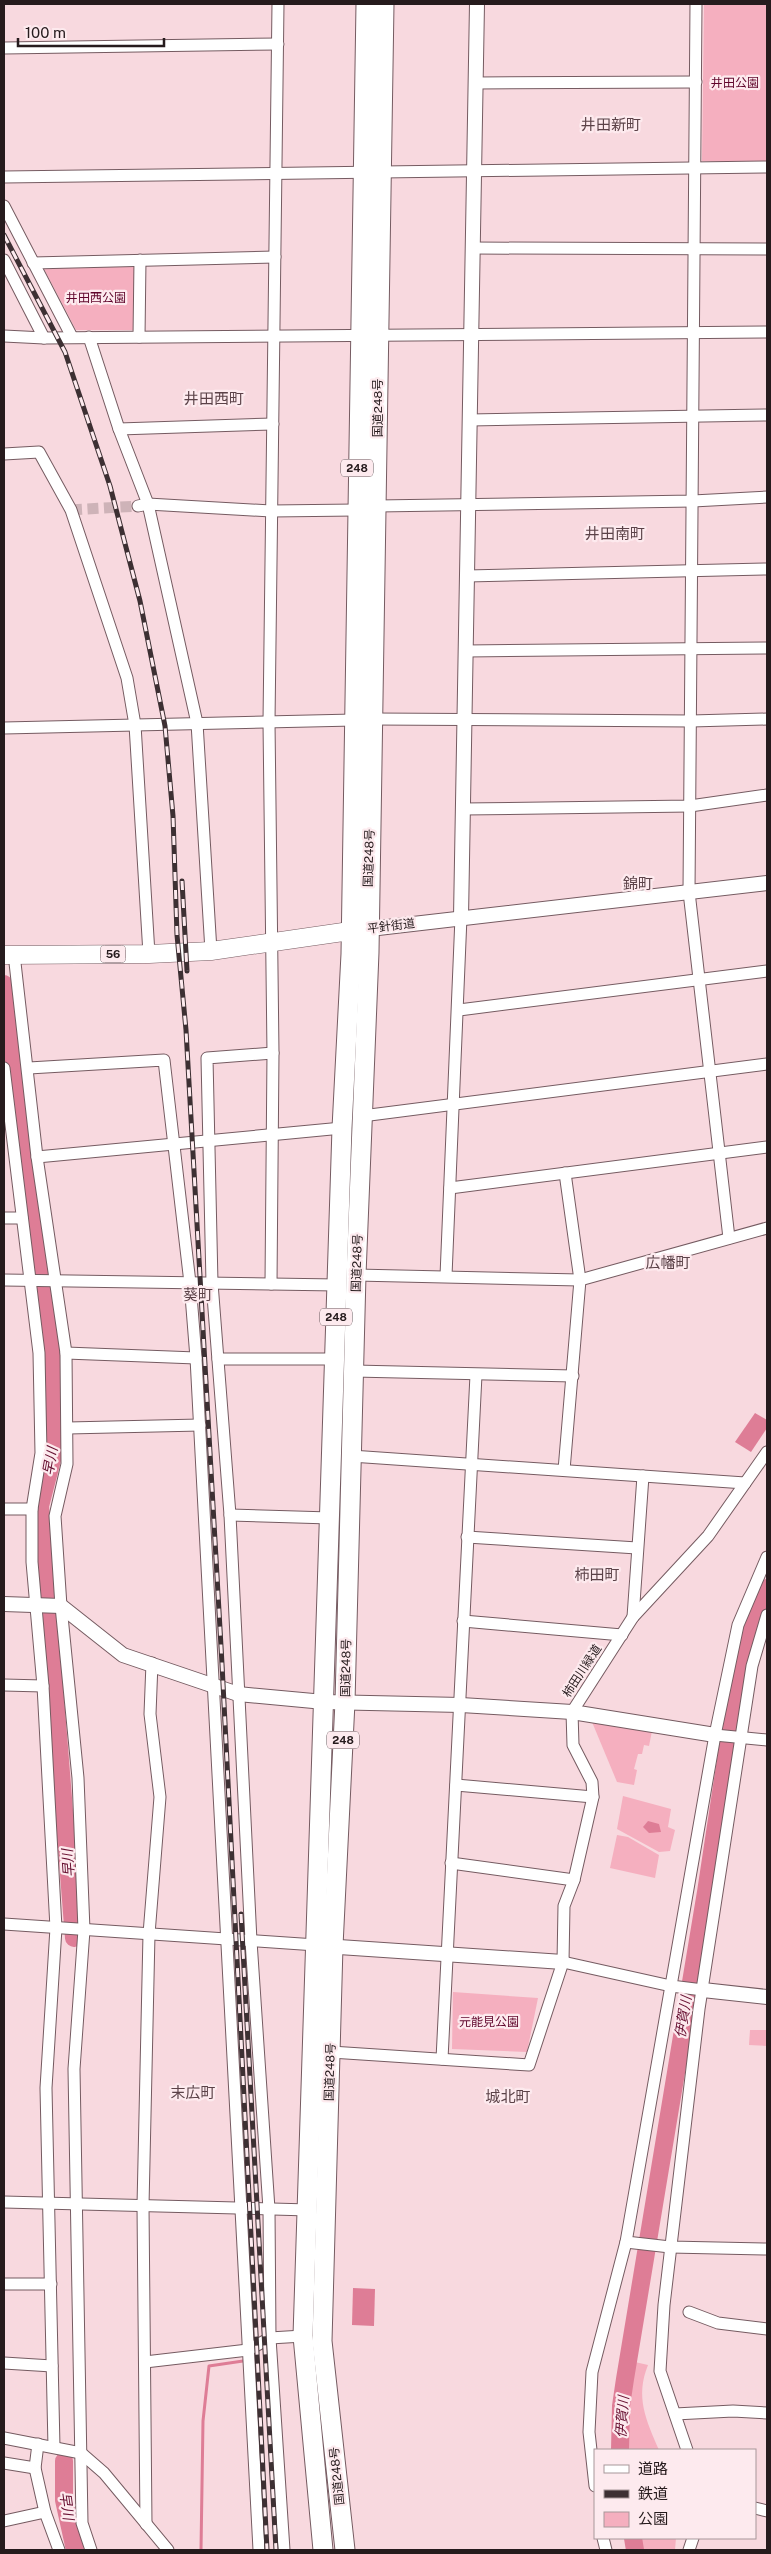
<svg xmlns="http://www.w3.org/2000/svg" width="771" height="2554" viewBox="0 0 771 2554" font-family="'Public Sans','Noto Sans JP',sans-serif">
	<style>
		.green { fill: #f5afbf }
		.water { fill: #de7d96 }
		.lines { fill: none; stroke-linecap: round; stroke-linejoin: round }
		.stream { stroke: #de7d96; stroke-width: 3 }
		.river { stroke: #de7d96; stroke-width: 18 }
		.minor-tunnel { stroke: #ceb3b8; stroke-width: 11; stroke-dasharray: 11 5.5; stroke-linecap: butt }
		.minor-casing { stroke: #755b61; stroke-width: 13 }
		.tertiary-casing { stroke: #755b61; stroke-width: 16 }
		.primary-casing { stroke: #755b61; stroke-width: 19 }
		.trunk-casing { stroke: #755b61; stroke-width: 21 }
		.minor { stroke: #fff; stroke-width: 11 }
		.tertiary { stroke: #fff; stroke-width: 14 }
		.primary { stroke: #fff; stroke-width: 18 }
		.trunk { stroke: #fff; stroke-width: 19 }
		.rail-casing { stroke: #3d3033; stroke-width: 5 }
		.rail { stroke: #fdeaee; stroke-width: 3; stroke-dasharray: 9; stroke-linecap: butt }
		.labels { text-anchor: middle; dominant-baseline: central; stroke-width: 4.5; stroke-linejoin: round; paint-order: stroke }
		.shield { fill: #fdeaee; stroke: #66595c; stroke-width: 1 }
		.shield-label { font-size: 11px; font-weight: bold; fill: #261b1d }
		.park-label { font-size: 12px; fill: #5f052b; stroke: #fdeaee }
		.street-label { font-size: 12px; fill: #261b1d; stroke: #fdeaee }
		.water-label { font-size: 14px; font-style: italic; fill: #660e30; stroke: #fdeaee }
		.quarter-label { font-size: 15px; fill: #5b4248; stroke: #fdeaee }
	</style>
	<rect width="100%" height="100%" fill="#f8d9df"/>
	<!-- green -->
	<g class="green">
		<polygon points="704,4 767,4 767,162 702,161"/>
		<polygon points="135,265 133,330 76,330 43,267"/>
		<polygon points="592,1722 652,1731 649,1746 644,1745 642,1754 638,1754 634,1769 637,1770 634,1785 617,1782"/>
		<polygon points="623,1796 671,1809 668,1827 675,1830 670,1851 659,1852 617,1829"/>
		<polygon points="617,1835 628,1837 659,1855 655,1878 610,1868"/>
		<polygon points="453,1992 538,1998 527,2052 452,2049"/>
		<polygon points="750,2030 767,2030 767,2046 749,2045"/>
		<path d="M635,2362L648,2365C635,2397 646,2420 659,2450H627L628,2407Z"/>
		<polygon points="640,2538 676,2538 675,2550 642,2550"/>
	</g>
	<!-- water -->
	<g class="water">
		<polygon points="755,1413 767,1420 767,1428 751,1452 735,1442"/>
		<polygon points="648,1821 659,1824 661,1832 649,1833 643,1827"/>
		<polygon points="353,2288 375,2289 374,2326 352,2325"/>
	</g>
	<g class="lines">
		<!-- stream -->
		<polyline class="stream" points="201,2550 203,2421 209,2366 243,2361"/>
		<!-- river -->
		<g class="river">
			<polyline points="4,984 51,1351 54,1452 40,1506 74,1938"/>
			<polyline points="620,2450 621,2406 625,2379 706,1892 740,1667 751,1622 767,1588"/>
			<polyline points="64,2461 64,2500 75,2550"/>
			<polyline points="633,2538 635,2550"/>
		</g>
		<!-- minor-tunnel -->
		<polyline class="minor-tunnel" points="71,510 138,506"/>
		<!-- minor casing -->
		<g class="minor-casing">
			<g id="minor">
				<polyline points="696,4 689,892 729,1238"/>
				<polyline points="4,48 278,44"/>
				<polyline points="476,83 696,82"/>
				<polyline points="4,177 767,167"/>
				<polyline points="4,206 72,337"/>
				<polyline points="473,248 767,249"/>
				<polyline points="4,260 44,338"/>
				<polyline points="33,263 275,257"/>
				<polyline points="4,336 44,338 767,332"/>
				<polyline points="89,337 119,429 148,504 197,723 211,951"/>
				<polyline points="139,337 140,260"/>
				<polyline points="470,420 767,415"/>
				<polyline points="119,429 273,424"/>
				<polyline points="4,454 39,452 71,510 127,678 135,725 149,954"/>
				<polyline points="138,506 148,504 271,511 356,510"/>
				<polyline points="377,506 693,501 767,497"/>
				<polyline points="467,576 767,569"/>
				<polyline points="466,651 767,648"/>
				<polyline points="373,719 691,721 767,719"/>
				<polyline points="4,728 354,720"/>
				<polyline points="463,809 690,806 767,795"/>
				<polyline points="14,954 37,1157 66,1353 67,1464 55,1516 61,1606 78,1778 84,1930 74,2069 82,2523 91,2550"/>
				<polyline points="459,1010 767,971"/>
				<polyline points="273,1053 207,1058 212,1283 230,1515 251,1941 269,2209 270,2338 284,2550"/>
				<polyline points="4,1068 39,1353 41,1453 32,1509 32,1562 43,1686 56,1928 46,2088 54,2447"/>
				<polyline points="29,1068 164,1060 190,1283 196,1358 259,2550"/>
				<polyline points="362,1116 767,1064"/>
				<polyline points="37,1157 342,1128"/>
				<polyline points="450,1188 767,1147"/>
				<polyline points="4,1218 22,1218"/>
				<polyline points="356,1275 580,1280 767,1228"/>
				<polyline points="446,1276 461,917"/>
				<polyline points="4,1280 337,1285"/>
				<polyline points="271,1284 273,1053 269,722 278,4"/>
				<polyline points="66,1353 196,1358"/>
				<polyline points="218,1359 335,1359"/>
				<polyline points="354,1371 573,1376"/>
				<polyline points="68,1428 200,1425"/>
				<polyline points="351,1456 745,1483"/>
				<polyline points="564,1470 580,1280 565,1173"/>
				<polyline points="4,1509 32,1509"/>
				<polyline points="230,1515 330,1518"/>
				<polyline points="467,1537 637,1548"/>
				<polyline points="633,1617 643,1476"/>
				<polyline points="463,1621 622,1635"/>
				<polyline points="4,1685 43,1686"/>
				<polyline points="715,1735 767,1740"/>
				<polyline points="456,1785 593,1797"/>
				<polyline points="451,1863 574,1880"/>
				<polyline points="4,1924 316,1945"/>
				<polyline points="563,1962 671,1986 703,1990"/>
				<polyline points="331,2052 529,2065 563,1962 564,1906 574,1880 593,1797 592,1782 573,1745 572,1712 633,1617 708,1536 767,1452"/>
				<polyline points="442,2059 476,1375"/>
				<polyline points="4,2202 309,2210"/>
				<polyline points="626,2242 670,2247 767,2249"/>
				<polyline points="4,2284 51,2284"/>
				<polyline points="689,2312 718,2323 767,2329"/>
				<polyline points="145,2362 248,2350 270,2338 303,2336"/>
				<polyline points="4,2363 52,2366"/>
				<polyline points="675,2414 733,2411 767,2413"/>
				<polyline points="4,2438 81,2453 104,2473 168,2550"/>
				<polyline points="38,2444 35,2468 45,2512 59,2550"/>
				<polyline points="687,2450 660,2371 664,2305 699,2009 752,1666 767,1615"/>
				<polyline points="4,2463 35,2468"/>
				<polyline points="595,2486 589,2432 592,2372 626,2242 715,1735 738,1625 767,1557"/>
				<polyline points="755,2508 767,2511"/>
				<polyline points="4,2521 45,2512"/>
				<polyline points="146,2524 143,2206 149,1934 160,1797 150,1714 152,1663"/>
				<polyline points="603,2538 606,2550"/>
				<polyline points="689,2550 693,2538"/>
			</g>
		</g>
		<!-- tertiary casing -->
		<g class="tertiary-casing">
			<g id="tertiary">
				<polyline points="461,917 477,4"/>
				<polyline points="361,930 767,883"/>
				<polyline points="4,1604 61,1606 123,1655 238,1694 324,1702 461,1705 572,1712 715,1735"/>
				<polyline points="324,1946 563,1962"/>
				<polyline points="703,1990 767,1997"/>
			</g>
		</g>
		<!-- primary casing -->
		<g class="primary-casing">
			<polyline id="primary" points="4,955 149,954 211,951 350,931"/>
		</g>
		<!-- trunk casing -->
		<g class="trunk-casing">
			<g id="trunk">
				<polyline points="323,2550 303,2336 342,1128 351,954 366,4"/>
				<polyline points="345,2550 322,2341 333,1946 345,1702 356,1275 369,952 384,4"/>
			</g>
		</g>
		<!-- minor -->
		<use href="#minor" class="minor"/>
		<!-- tertiary -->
		<use href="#tertiary" class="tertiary"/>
		<!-- primary -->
		<use href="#primary" class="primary"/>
		<!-- trunk -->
		<use href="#trunk" class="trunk"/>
		<!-- rail casing -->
		<g class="rail-casing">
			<g id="rail">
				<polyline points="4,235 65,352 110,486 140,601 165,726 173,816 177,935 186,1030 222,1664 267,2550"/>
				<polyline points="182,881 187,971"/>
				<polyline points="241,1914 276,2550"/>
			</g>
		</g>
		<!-- rail -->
		<use href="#rail" class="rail"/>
	</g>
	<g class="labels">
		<!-- shield labels -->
		<g class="shield">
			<rect x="341" y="459.5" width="32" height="17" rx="4"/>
			<rect x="100.5" y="945.5" width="25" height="17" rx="4"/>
			<rect x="320" y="1308.5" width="32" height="17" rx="4"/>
			<rect x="327" y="1731.5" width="32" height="17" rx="4"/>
		</g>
		<g class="shield-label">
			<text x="357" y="468">248</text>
			<text x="113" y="954">56</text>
			<text x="336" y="1317">248</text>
			<text x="343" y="1740">248</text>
		</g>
		<!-- park labels -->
		<g class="park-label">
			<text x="735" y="83">井田公園</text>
			<text x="96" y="298">井田西公園</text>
			<text x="489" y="2022">元能見公園</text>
		</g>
		<!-- street labels -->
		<g class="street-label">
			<text transform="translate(378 408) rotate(-90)">国道248号</text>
			<text transform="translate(369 858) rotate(-88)">国道248号</text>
			<text transform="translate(391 926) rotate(-7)">平針街道</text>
			<text transform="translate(357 1263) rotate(-88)">国道248号</text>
			<text transform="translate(346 1668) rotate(-89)">国道248号</text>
			<text transform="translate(582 1671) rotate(-57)">柿田川緑道</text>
			<text transform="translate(330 2072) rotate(-88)">国道248号</text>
			<text transform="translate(337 2476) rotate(-96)">国道248号</text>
		</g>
		<!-- water labels -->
		<g class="water-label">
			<text transform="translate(50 1461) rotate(-80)">早川</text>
			<text transform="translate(68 1863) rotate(-94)">早川</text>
			<text transform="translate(683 2017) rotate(-81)">伊賀川</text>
			<text transform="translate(622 2417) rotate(-86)">伊賀川</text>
			<text transform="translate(67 2506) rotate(82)">早川</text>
		</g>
		<!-- quarter labels -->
		<g class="quarter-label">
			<text x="611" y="124">井田新町</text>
			<text x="214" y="398">井田西町</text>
			<text x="615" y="533">井田南町</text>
			<text x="638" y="883">錦町</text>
			<text x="668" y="1262">広幡町</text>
			<text x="198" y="1294">葵町</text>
			<text x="597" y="1574">柿田町</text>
			<text x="193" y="2092">末広町</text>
			<text x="508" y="2096">城北町</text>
		</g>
	</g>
	<!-- border -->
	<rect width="771" height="2554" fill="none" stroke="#261b1d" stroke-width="10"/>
	<!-- legend -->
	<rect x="594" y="2449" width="162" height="90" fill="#fdeaee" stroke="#a7979a"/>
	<rect x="604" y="2465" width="25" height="8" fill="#ffffff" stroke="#a7979a"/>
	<text x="638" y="2474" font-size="15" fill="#261b1d">道路</text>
	<rect x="604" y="2490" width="25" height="8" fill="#3d3033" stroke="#a7979a"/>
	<text x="638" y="2499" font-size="15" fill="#261b1d">鉄道</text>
	<rect x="604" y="2512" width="25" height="15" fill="#f5afbf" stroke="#a7979a"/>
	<text x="638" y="2524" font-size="15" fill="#261b1d">公園</text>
	<!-- scale -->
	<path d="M18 38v8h146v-8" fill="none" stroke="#261b1d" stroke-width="2.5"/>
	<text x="25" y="38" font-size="15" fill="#261b1d" stroke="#fdeaee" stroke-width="4" paint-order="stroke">100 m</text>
</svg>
